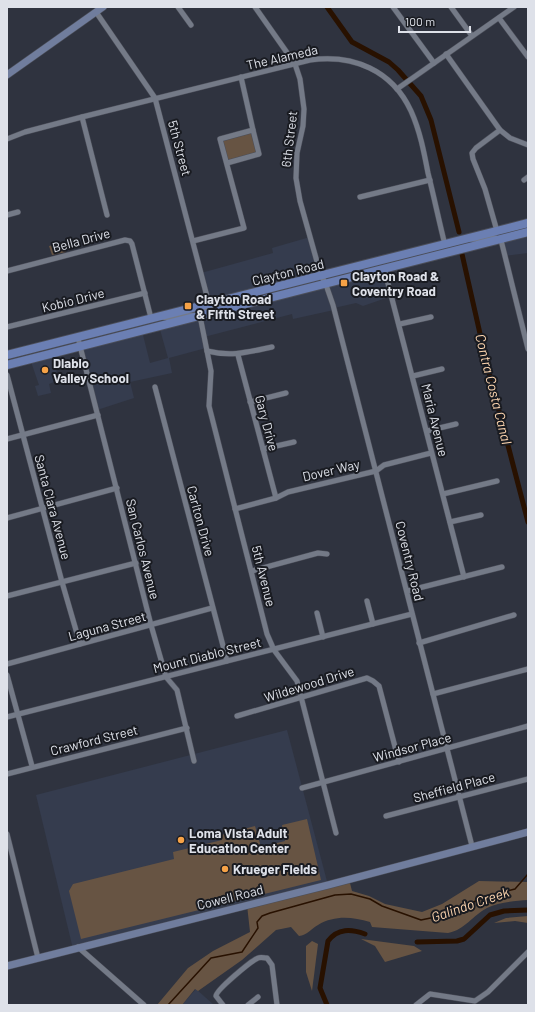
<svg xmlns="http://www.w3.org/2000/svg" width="535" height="1012" viewBox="0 0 535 1012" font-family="Barlow,sans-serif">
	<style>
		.built { fill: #353c4e }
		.green { fill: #675443 }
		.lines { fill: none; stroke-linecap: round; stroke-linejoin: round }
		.stream { stroke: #281100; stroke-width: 1.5 }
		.canal { stroke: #281100; stroke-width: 5 }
		.street-casing { stroke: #4b4e59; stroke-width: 6 }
		.secondary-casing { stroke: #4b4e59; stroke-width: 8 }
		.primary-casing { stroke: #4b4e59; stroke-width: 10 }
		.street { stroke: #747a87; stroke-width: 5 }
		.secondary { stroke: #707d9d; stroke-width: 7 }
		.primary { stroke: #6b7fb3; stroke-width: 8 }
		.poi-dot { fill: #f6a247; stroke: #191b21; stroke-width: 1.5 }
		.labels { text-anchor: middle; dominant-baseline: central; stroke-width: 4; stroke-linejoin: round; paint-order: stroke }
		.street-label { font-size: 13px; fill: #dee1e9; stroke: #191b21 }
		.poi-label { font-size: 13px; font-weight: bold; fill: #dee1e9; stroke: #191b21; text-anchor: start }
		.water-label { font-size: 14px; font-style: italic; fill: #fdd5af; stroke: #191b21 }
	</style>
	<rect width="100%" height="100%" fill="#2f333f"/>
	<!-- built -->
	<g class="built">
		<polygon points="528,232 528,253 505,256 501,240"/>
		<polygon points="310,237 321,276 209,304 201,273 273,253 272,248"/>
		<polygon points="384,268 392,296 363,306 356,303 334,308 334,310 293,319 292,314 204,337 206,348 169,358 172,373 130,382 134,398 97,410 80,347 142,331 150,363 168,358 159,326"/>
		<polygon points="52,354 59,380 49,384 51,393 38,396 35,386 39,385 30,359"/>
		<polygon points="287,730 328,885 73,949 36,795"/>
		<polygon points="196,989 214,1005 182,1005"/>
	</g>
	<!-- green -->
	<g class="green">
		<polygon points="253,130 259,154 227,163 220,139"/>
		<polygon points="63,243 66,252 52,255 49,246"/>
		<polygon points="307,819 321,880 81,939 69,891 73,884 174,859 173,852 222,840 221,835 255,826 261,847 285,841 282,825"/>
		<path d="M349,879L352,891L369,896L385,904L422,912L442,904L479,881L528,882V900C515,901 499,902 487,908C473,915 465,930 448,933L372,927L370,922C352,917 335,915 318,925C311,929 307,935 299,936L291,927L276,930L242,960L198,991L195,989L182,1005H157L188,968L213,951L250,932L247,905Z"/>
		<polygon points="528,916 528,923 515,921 494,923 506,918"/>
		<polygon points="361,939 414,946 422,951 385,962 375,946"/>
		<polygon points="312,941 318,944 312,991 306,972 306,946"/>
	</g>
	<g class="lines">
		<!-- stream -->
		<polyline class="stream" points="168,1005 211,958 242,952 258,928 257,922 262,916 270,913 335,895 351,894 370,899 382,906 421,920 445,915 459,910 483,897 515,889 528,874"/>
		<!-- canal -->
		<g class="canal">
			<polyline points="327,7 352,42 389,62 398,70 421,96 431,120 459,232"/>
			<polyline points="462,254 488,369 528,522"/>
			<polyline points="417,942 457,941 464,939 490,915 504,911 528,910"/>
			<path d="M327,1005L320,988L328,941C338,928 351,929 365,934"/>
		</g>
		<!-- street casing -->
		<g class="street-casing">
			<g id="street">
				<polyline points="178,7 191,25"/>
				<polyline points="255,7 295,64 300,79 304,109 303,126 297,153 296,178 300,201 321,276 325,282 333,305 472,846"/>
				<polyline points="393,7 434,63"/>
				<polyline points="451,7 472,36"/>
				<polyline points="96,12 155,98 209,304"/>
				<polyline points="499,18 528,57"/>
				<polyline points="446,54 500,130 510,138 528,145"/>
				<polyline points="397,89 514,7"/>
				<polyline points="82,117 107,215"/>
				<path d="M7,139L25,132L82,117L310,60C353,54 392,70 411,111C420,131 424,152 428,173C434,197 439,221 445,245"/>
				<polyline points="227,163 259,154 253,130"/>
				<polyline points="524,180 528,177"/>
				<polyline points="360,197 430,180"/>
				<polyline points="7,215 18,212"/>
				<polyline points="497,231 485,189 473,159 472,153 476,148 500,130"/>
				<path d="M471,239C480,240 489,236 496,238"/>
				<polyline points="501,240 528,349"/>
				<polyline points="193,241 244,228 220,139 253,130 241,77"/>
				<polyline points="384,268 464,577"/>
				<polyline points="7,271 125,240 130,241 132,244 151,318"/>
				<path d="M200,315C208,305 224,307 235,298"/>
				<polyline points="200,316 211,371 209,406 267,634 274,650 297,681 336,833"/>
				<path d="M162,317C175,320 186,312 199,316"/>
				<polyline points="400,324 431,317"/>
				<polyline points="7,327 145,293"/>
				<polyline points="78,338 151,625 166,677 177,690 194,761"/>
				<path d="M207,351C232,357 248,352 272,347"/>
				<polyline points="238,355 276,498"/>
				<polyline points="7,375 62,582 80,644"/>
				<polyline points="413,376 442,369"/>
				<polyline points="155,387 227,661"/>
				<polyline points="250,402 286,393"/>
				<polyline points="427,431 456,424"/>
				<polyline points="7,439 98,415"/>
				<polyline points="263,449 294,442"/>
				<polyline points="443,494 497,481"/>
				<polyline points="235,509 276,498 288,492 376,471 384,465 431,453"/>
				<polyline points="7,518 117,488"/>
				<polyline points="450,522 481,515"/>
				<polyline points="252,571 318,553 327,554"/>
				<polyline points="407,591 502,567"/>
				<polyline points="7,596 136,563"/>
				<polyline points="367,601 373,624"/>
				<polyline points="317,613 323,637"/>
				<polyline points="419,643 514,615"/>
				<polyline points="7,664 212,608"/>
				<polyline points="7,675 32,766"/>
				<polyline points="433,694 528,669"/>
				<polyline points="237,716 367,678 373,681 379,686 399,762"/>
				<polyline points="7,717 412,614"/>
				<polyline points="7,774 187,728"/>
				<polyline points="302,788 528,726"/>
				<polyline points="386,816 528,779"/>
				<polyline points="7,834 38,958"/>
				<polyline points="78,947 144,1005"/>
				<path d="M223,1005L216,996C216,990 251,961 258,958C261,957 264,958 267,958L272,965L277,1005"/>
				<polyline points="248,1005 258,997"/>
				<polyline points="416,1005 430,994 475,1001 488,992 528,952"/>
			</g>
		</g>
		<!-- secondary casing -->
		<g class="secondary-casing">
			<g id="secondary">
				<polyline points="7,75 103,7"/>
				<polyline points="7,966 328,885 528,832"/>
			</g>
		</g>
		<!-- primary casing -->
		<g class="primary-casing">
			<g id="primary">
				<polyline points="7,355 528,223"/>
				<polyline points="7,365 528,232"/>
			</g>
		</g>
		<!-- street -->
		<use href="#street" class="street"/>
		<!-- secondary -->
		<use href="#secondary" class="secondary"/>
		<!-- primary -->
		<use href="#primary" class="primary"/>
	</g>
	<!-- markers -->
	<g class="poi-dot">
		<rect x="340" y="279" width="8" height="8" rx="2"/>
		<rect x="184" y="302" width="8" height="8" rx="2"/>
		<circle cx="45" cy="370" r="4"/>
		<circle cx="181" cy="840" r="4"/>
		<circle cx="225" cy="869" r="4"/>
	</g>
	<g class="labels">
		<!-- street labels -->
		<g class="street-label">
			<text transform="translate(282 57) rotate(-13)">The Alameda</text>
			<text transform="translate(289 139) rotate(-83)">6th Street</text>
			<text transform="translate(180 148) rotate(75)">5th Street</text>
			<text transform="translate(81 240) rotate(-15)">Bella Drive</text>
			<text transform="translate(288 272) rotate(-14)">Clayton Road</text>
			<text transform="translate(73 300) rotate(-14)">Kobio Drive</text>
			<text transform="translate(435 420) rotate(76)">Maria Avenue</text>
			<text transform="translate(267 423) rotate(75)">Gary Drive</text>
			<text transform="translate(331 470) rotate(-13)">Dover Way</text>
			<text transform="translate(53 507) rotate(75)">Santa Clara Avenue</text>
			<text transform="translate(201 521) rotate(75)">Carlton Drive</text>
			<text transform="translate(143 549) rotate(76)">San Carlos Avenue</text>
			<text transform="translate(410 561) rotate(76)">Coventry Road</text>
			<text transform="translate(264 576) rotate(76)">5th Avenue</text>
			<text transform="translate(107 626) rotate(-15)">Laguna Street</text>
			<text transform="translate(207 655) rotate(-14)">Mount Diablo Street</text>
			<text transform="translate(309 684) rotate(-17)">Wildewood Drive</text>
			<text transform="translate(94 740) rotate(-14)">Crawford Street</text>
			<text transform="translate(412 747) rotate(-15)">Windsor Place</text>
			<text transform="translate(454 787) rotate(-15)">Sheffield Place</text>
			<text transform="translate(230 897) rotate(-14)">Cowell Road</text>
		</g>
		<!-- poi labels -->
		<g class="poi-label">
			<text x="352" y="276">Clayton Road &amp;<tspan x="352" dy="15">Coventry Road</tspan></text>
			<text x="196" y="299">Clayton Road<tspan x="196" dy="15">&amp; Fifth Street</tspan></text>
			<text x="53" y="363">Diablo<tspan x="53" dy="15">Valley School</tspan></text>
			<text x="189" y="833">Loma Vista Adult<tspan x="189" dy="15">Education Center</tspan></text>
			<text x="233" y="869">Krueger Fields</text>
		</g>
		<!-- water labels -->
		<g class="water-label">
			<text transform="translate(494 389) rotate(76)">Contra Costa Canal</text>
			<text transform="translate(470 904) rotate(-19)">Galindo Creek</text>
		</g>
	</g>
	<!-- border -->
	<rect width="535" height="1012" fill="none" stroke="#dee1e9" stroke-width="16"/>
	<!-- scale -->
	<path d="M399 26v6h71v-6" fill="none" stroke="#dee1e9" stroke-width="2"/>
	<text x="405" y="26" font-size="12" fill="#dee1e9" stroke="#191b21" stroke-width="3" paint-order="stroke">100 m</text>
</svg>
